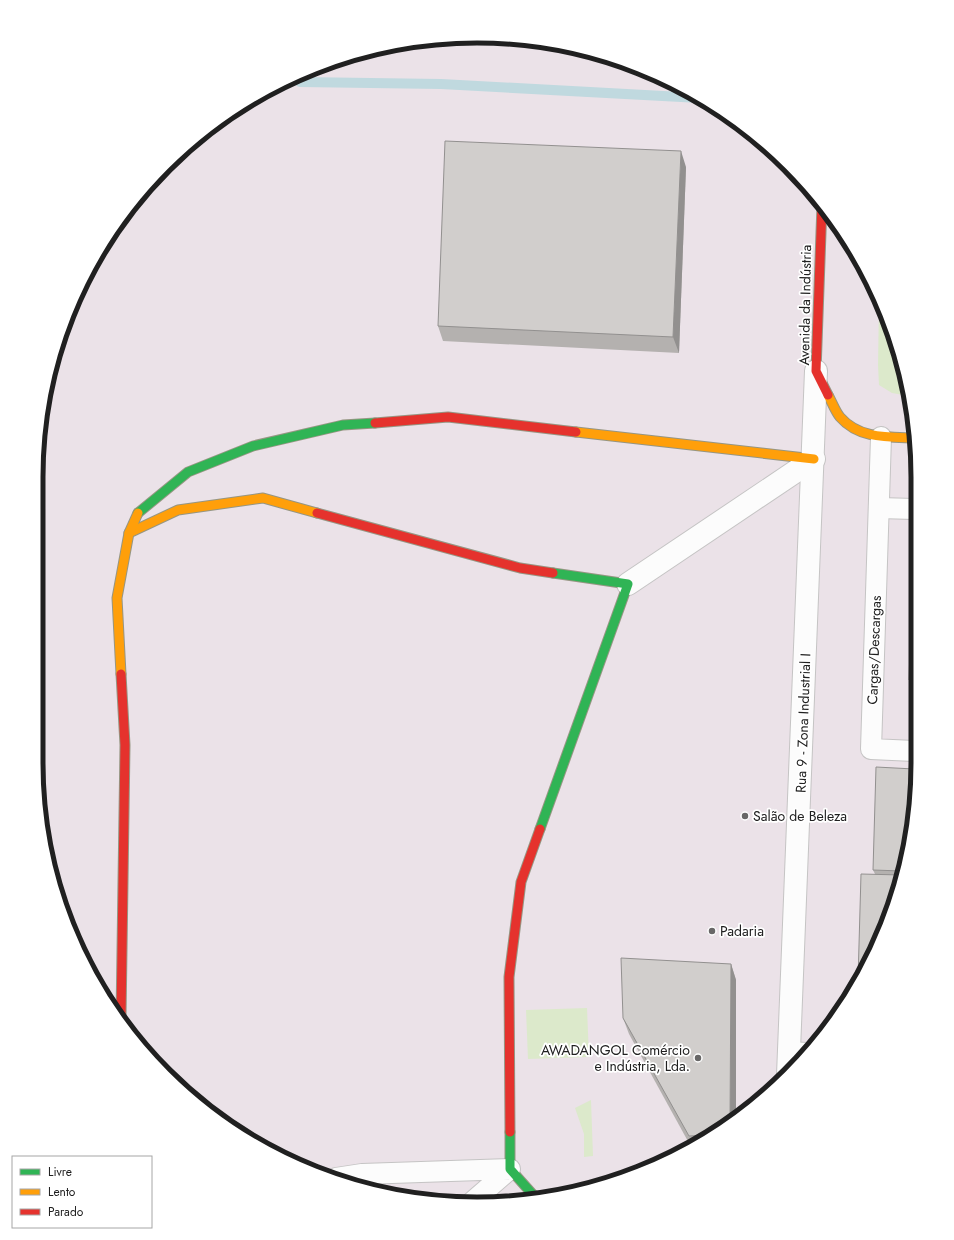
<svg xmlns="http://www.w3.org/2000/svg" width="954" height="1240" viewBox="0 0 954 1240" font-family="Jost,sans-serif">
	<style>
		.industrial { fill: #ebe2e8 }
		.grass { fill: #dce9cb }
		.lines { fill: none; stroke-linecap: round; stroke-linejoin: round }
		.stream { stroke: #c0d9df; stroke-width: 10 }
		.lane-casing { stroke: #c5c4c4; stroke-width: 22 }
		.street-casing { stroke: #c5c4c4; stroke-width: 24 }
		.fast-casing { stroke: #969683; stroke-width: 11 }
		.slow-casing { stroke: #969683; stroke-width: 11 }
		.jam-casing { stroke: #969683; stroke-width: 11 }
		.lane { stroke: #fcfcfc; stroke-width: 20 }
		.street { stroke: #fcfcfc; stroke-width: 22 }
		.fast { stroke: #30b455; stroke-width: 9 }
		.slow { stroke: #ff9f0a; stroke-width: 9 }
		.jam { stroke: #e5322d; stroke-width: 9 }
		.wall { fill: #b4b1af }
		.shaded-wall { fill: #92908f }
		.building { fill: #d1cecc; stroke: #92908f }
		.poi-dot { fill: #686767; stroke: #fff; stroke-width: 1.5 }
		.labels { text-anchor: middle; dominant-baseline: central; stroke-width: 3.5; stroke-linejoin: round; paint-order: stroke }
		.street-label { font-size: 14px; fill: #202020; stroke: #fff }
		.poi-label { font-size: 14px; fill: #202020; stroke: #fff; text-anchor: start }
		.rim { fill: none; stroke: #202020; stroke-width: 5 }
	</style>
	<rect width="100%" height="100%" fill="#eeecea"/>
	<!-- industrial -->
	<polygon class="industrial" points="477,36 563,45 646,70 722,110 789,165 844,232 895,335 914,420 914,821 895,905 844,1008 789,1075 722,1130 619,1181 506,1203 420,1200 363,1189 257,1145 165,1075 95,984 51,877 36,763 37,448 51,363 81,282 127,209 165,165 232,110 308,69 391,44"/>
	<!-- grass -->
	<g class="grass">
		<polygon points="879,304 895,335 909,396 892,393 879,385 878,365"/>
		<polygon points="587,1008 589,1057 528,1059 526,1010"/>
		<polygon points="591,1100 593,1156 584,1157 584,1134 575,1108"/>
	</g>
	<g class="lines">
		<!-- stream -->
		<polyline class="stream" points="293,78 300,82 441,84 700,98"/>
		<!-- lane casing -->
		<g class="lane-casing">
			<g id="lane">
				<polyline points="881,437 871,749 914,751"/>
				<polyline points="879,508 914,509"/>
				<polyline points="789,1052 807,1053"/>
				<polyline points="336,1178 362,1174 510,1169 472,1202"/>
			</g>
		</g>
		<!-- street casing -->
		<g class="street-casing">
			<g id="street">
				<polyline points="628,584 814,459"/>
				<polyline points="788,1075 816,371"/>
			</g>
		</g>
		<!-- fast casing -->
		<g class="fast-casing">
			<g id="fast">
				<polyline points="138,513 188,472 253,446 343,425 375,423"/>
				<polyline points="540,829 628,584 553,573"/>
				<polyline points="510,1132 510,1169 535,1197"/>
			</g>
		</g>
		<!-- slow casing -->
		<g class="slow-casing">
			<g id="slow">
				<path d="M828,395C832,402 835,411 840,417C859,439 888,437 914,438"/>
				<polyline points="576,432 814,459"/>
				<polyline points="129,533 178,510 263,498 317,513"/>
				<polyline points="121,674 117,598 129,533 138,513"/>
			</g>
		</g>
		<!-- jam casing -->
		<g class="jam-casing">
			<g id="jam">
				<polyline points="822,205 816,371 828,395"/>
				<polyline points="375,423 448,417 576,432"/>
				<polyline points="317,513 520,568 553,573"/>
				<polyline points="121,1018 125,745 121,674"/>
				<polyline points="510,1132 509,977 521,882 540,829"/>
			</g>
		</g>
		<!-- lane -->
		<use href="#lane" class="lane"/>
		<!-- street -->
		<use href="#street" class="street"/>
		<!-- fast -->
		<use href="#fast" class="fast"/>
		<!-- slow -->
		<use href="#slow" class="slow"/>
		<!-- jam -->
		<use href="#jam" class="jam"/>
	</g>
	<!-- wall -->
	<g class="wall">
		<polygon points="686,167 679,353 443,341 438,326"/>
		<polygon points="914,524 914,694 909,680"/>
		<polygon points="914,821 895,905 875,874 873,870"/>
		<polygon points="731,964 736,980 736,1118 722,1130 690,1145 629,1034 623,1018"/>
	</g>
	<!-- shaded-wall -->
	<g class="shaded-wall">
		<polygon points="681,151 686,167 679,353 673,337"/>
		<polygon points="731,964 736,980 736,1118 730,1123"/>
	</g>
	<!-- building -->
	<g class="building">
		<polygon points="445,141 681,151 673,337 438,326"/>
		<polygon points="914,524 914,680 909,680"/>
		<polygon points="876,767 914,769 914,821 902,871 873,870"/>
		<polygon points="861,874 901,875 895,905 858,980"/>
		<polygon points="621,958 731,964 730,1123 722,1130 711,1135 689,1136 623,1018"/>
	</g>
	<!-- markers -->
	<g class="poi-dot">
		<circle cx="745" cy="816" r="4"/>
		<circle cx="712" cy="931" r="4"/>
		<circle cx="698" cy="1058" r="4"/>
	</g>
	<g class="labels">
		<!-- street labels -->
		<g class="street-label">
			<text transform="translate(805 305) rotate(-89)">Avenida da Indústria</text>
			<text transform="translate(874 650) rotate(-88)">Cargas/Descargas</text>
			<text transform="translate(803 723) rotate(-88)">Rua 9 - Zona Industrial I</text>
		</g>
		<!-- poi labels -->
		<g class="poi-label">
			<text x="753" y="816">Salão de Beleza</text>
			<text x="720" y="931">Padaria</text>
			<text x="690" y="1050" text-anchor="end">AWADANGOL Comércio<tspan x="690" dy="16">e Indústria, Lda.</tspan></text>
		</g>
	</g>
	<!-- crop -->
	<path d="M0 0H954V1240H0ZM477 43H477A434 434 0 0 1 911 477V763A434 434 0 0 1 477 1197H477A434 434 0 0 1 43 763V477A434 434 0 0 1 477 43Z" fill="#fff" fill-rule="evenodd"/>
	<path class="rim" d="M477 43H477A434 434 0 0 1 911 477V763A434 434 0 0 1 477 1197H477A434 434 0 0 1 43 763V477A434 434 0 0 1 477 43Z"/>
	<!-- legend -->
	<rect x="12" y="1156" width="140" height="72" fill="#ffffff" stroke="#a6a6a6"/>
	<rect x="20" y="1169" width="20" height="6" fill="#30b455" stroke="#a6a6a6"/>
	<text x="48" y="1176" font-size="12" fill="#202020">Livre</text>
	<rect x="20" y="1189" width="20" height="6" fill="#ff9f0a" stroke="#a6a6a6"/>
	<text x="48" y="1196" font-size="12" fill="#202020">Lento</text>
	<rect x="20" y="1209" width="20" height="6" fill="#e5322d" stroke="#a6a6a6"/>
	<text x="48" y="1216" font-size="12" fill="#202020">Parado</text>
</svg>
